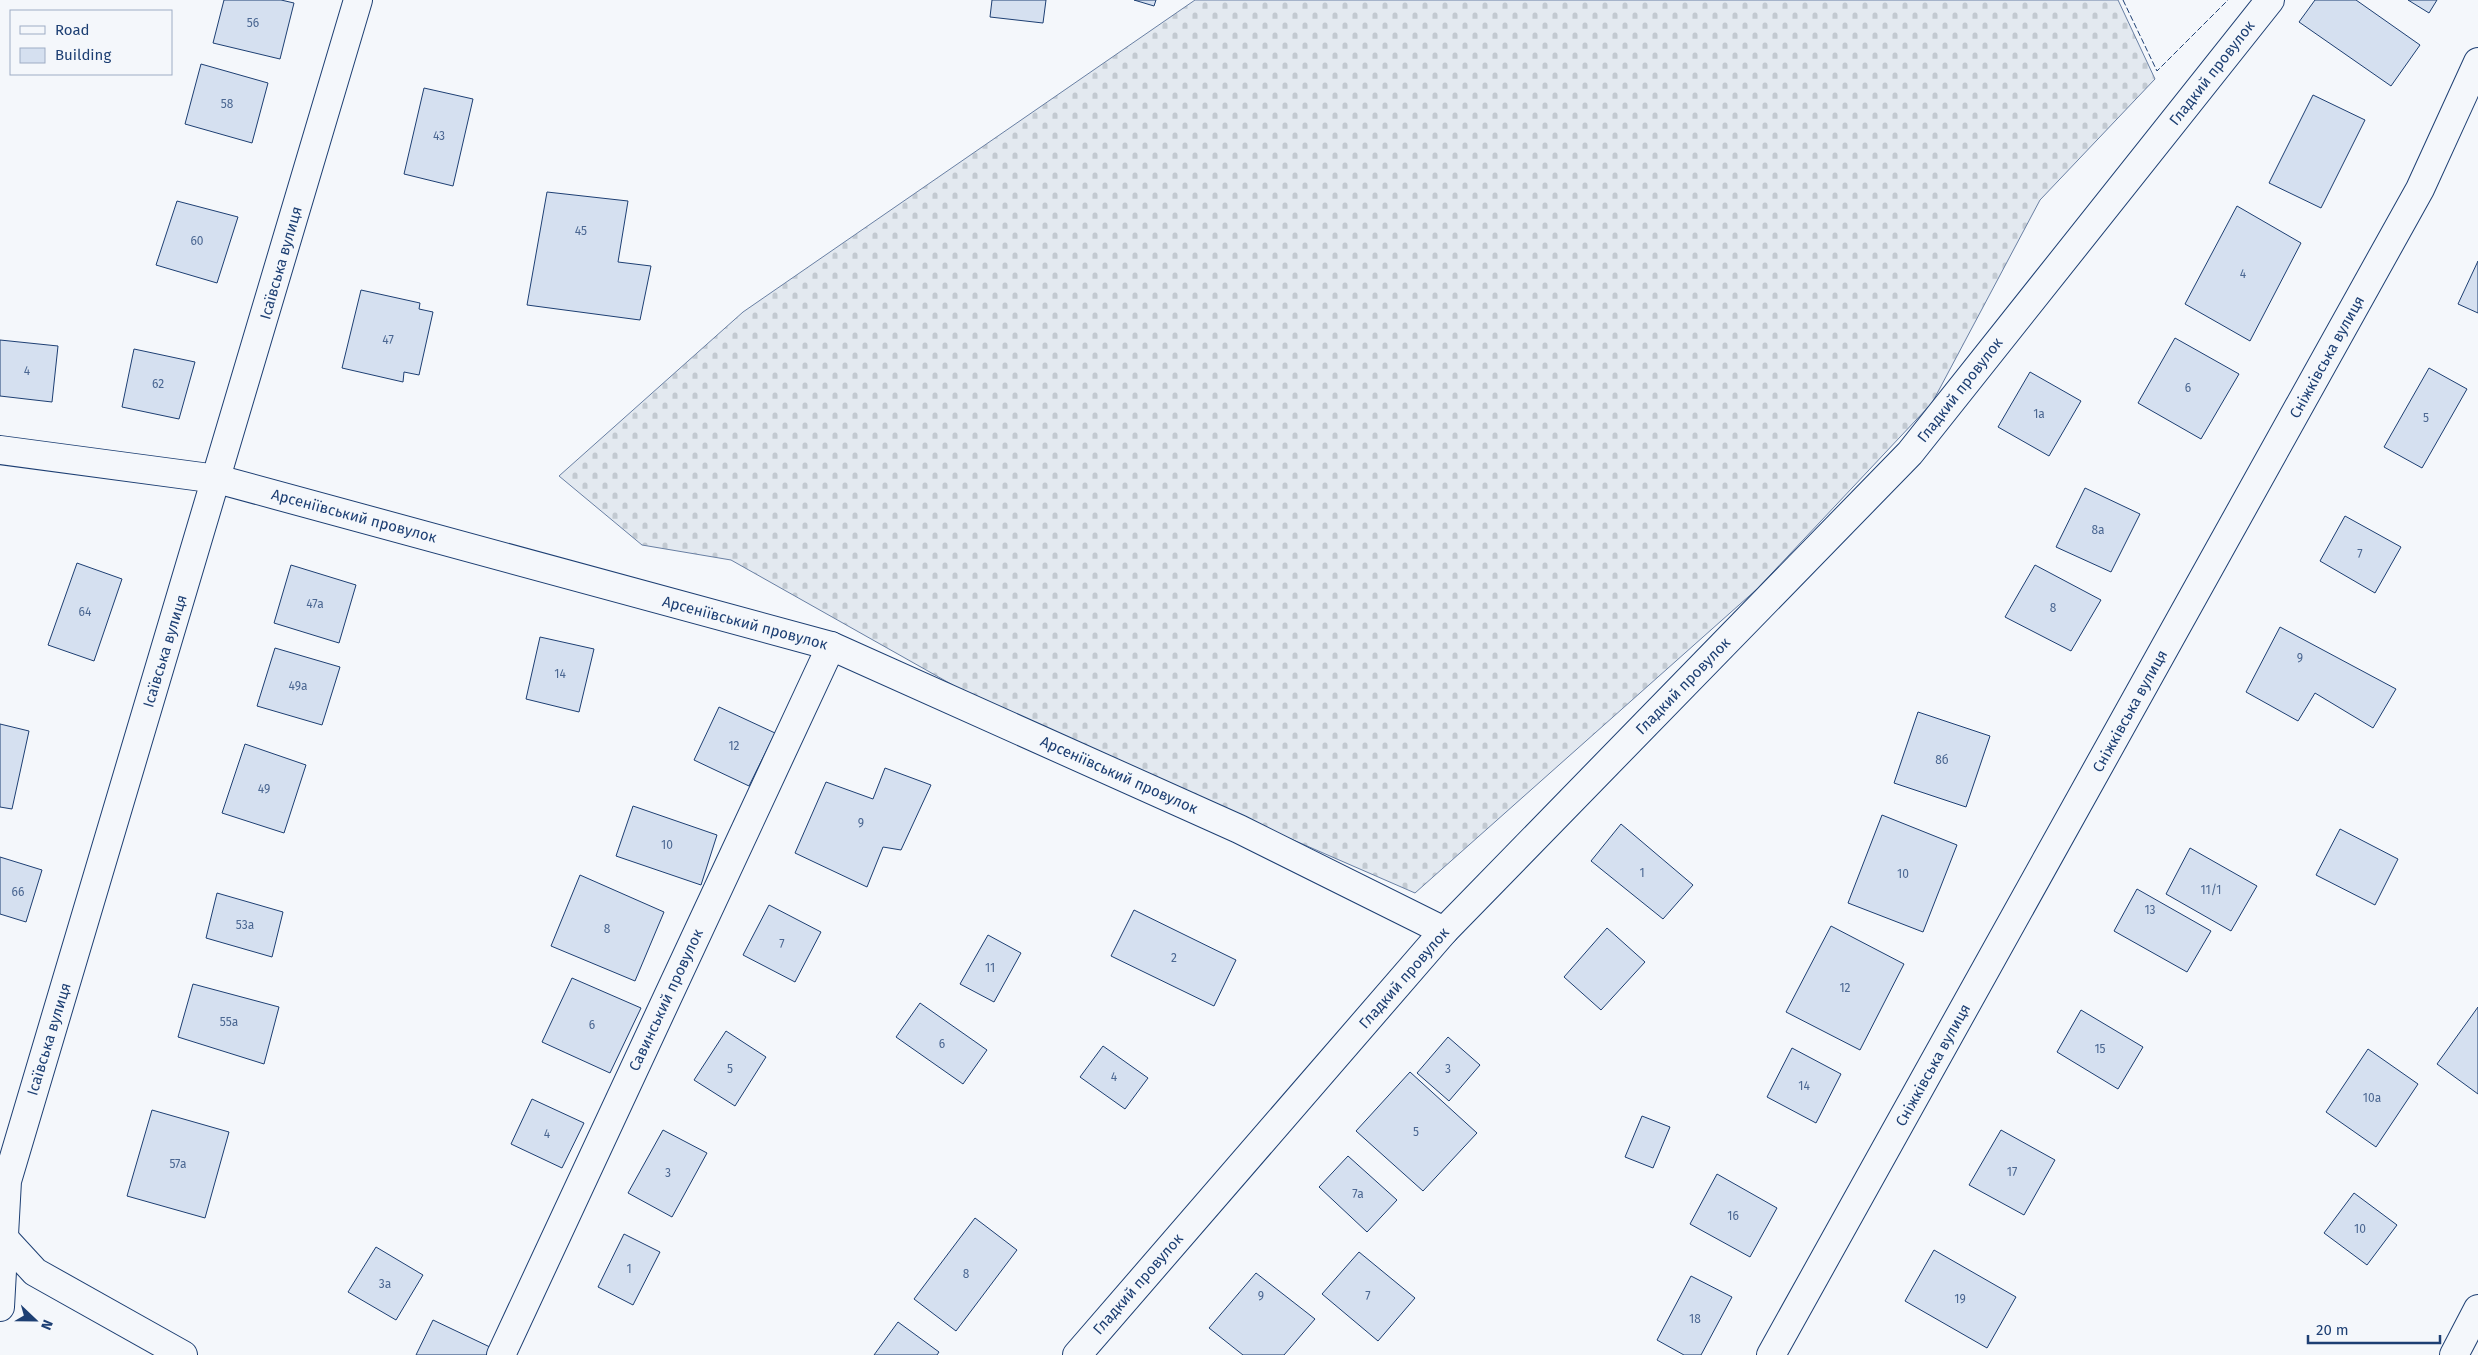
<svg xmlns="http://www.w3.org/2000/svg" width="2478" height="1355" viewBox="0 0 2478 1355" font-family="'Fira Sans',sans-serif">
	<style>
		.cemetery { fill: url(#cemetery-stones); stroke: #687fa3 }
		.building { fill: #d5e0f0; stroke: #1d3f73 }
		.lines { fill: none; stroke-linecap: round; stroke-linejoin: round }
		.street-casing { stroke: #1d3f73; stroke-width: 30 }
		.street { stroke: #f4f7fb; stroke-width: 28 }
		.fence { stroke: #1d3f73; stroke-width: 1; stroke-dasharray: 6 2.5; stroke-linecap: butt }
		.labels { text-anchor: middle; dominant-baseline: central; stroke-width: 4; stroke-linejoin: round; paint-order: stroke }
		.number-label { font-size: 12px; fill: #4b6792 }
		.street-label { font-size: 15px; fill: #1d3f73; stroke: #f4f7fb }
	</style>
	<defs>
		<pattern id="cemetery-stones" width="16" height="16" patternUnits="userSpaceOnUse" patternTransform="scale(1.25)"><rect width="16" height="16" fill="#e3e9f0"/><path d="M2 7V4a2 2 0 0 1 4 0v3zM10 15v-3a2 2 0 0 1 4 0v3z" fill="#c2c9d1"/></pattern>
	</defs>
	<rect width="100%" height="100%" fill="#f4f7fb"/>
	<!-- cemetery -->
	<polygon class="cemetery" points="1195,0 2118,0 2155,79 2040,200 1932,403 1757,589 1415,893 1006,715 731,560 642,545 559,476 743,312"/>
	<!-- building -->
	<g class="building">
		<polygon points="224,0 281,0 294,3 280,59 213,43"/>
		<polygon points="992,0 1046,0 1043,23 990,17"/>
		<polygon points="1134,0 1156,0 1154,6"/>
		<polygon points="2315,0 2356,0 2420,45 2391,86 2299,22"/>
		<polygon points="2408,0 2437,0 2429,13"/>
		<polygon points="201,64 268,83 252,143 185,124"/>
		<polygon points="424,88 473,99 453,186 404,174"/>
		<polygon points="2313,95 2365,120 2321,208 2269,183"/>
		<polygon points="547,192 628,201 618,262 651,266 640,320 527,305"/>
		<polygon points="177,201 238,217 217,283 156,265"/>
		<polygon points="2237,206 2301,243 2250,341 2185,304"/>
		<polygon points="2478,261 2478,313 2458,304"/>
		<polygon points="361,290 420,303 419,309 433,312 419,375 404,372 403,382 342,368"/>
		<polygon points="2175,338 2239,374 2201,439 2138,403"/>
		<polygon points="0,340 58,346 52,402 0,396"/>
		<polygon points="134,349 195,362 179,419 122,407"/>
		<polygon points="2429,368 2467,389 2422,468 2384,447"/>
		<polygon points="2030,372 2081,401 2049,456 1998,427"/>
		<polygon points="2085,488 2140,514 2111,572 2056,547"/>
		<polygon points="2345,516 2401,547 2375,593 2320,561"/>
		<polygon points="77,563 122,579 94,661 48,645"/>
		<polygon points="291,565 356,585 339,643 274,623"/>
		<polygon points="2035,565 2101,600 2071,651 2005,617"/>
		<polygon points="2280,627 2396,689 2373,728 2315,693 2298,721 2246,692"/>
		<polygon points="540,637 594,649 579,712 526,699"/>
		<polygon points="275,648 340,667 322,725 257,706"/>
		<polygon points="719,707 775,733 749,786 694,760"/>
		<polygon points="1918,712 1990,736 1966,807 1894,783"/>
		<polygon points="0,724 29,731 12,809 0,807"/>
		<polygon points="245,744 306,765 284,833 222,813"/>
		<polygon points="885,768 931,785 901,850 883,847 867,887 795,853 826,782 873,799"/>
		<polygon points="633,806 717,835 701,885 616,856"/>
		<polygon points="1882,815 1957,845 1923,932 1848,903"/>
		<polygon points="1621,824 1693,885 1663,919 1591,861"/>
		<polygon points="2340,829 2398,859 2375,905 2316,875"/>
		<polygon points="2190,848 2257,886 2231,931 2166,894"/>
		<polygon points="0,857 42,870 26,922 0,914"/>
		<polygon points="580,875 664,912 635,981 551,946"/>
		<polygon points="2137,889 2211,931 2187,972 2114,931"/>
		<polygon points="217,893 283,912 272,957 206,938"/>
		<polygon points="769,905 821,932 795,982 743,955"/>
		<polygon points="1134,910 1236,960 1214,1006 1111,956"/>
		<polygon points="1831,926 1904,964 1860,1050 1786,1012"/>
		<polygon points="1607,928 1645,962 1601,1010 1564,977"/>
		<polygon points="988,935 1021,953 994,1002 960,984"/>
		<polygon points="572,978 641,1008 610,1073 542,1042"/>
		<polygon points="193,984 279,1007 264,1064 178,1037"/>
		<polygon points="920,1003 987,1050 963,1084 896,1037"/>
		<polygon points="2478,1007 2478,1094 2437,1064"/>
		<polygon points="2081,1010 2143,1047 2118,1089 2057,1052"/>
		<polygon points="726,1031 766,1057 735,1106 694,1080"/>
		<polygon points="1448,1037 1480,1065 1449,1101 1417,1073"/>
		<polygon points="1103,1046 1148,1078 1125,1109 1080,1077"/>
		<polygon points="1792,1048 1841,1074 1816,1123 1767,1097"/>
		<polygon points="2368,1049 2418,1084 2376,1147 2326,1112"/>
		<polygon points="1410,1072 1477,1133 1423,1191 1356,1131"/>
		<polygon points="532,1099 584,1123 562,1168 511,1144"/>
		<polygon points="152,1110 229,1132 205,1218 127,1196"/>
		<polygon points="1642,1116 1670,1127 1653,1168 1625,1157"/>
		<polygon points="663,1130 707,1153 672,1217 628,1193"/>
		<polygon points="2001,1130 2055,1160 2024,1215 1969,1185"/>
		<polygon points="1348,1156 1397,1200 1367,1232 1319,1187"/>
		<polygon points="1717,1174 1777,1208 1750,1257 1690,1224"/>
		<polygon points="2354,1193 2397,1225 2367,1265 2324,1233"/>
		<polygon points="975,1218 1017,1250 956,1331 914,1299"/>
		<polygon points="624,1234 660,1252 633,1305 598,1287"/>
		<polygon points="376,1247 423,1275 396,1320 348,1292"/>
		<polygon points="1934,1250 2016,1297 1987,1348 1905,1301"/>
		<polygon points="1359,1252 1415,1298 1378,1341 1322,1294"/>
		<polygon points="1256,1273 1315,1319 1284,1355 1243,1355 1209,1328"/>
		<polygon points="1691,1276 1732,1297 1701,1355 1684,1355 1657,1340"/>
		<polygon points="433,1320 492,1348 489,1355 416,1355"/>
		<polygon points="898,1322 939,1352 937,1355 874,1355"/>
	</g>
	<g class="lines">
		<!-- street casing -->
		<g class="street-casing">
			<g id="street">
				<polyline points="0,450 217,479 831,646 1239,829 1444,931"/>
				<polyline points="0,1234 35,1272 183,1355"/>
				<polyline points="0,1307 7,1181 358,0"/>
				<polyline points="501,1355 831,646"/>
				<polyline points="1077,1355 1444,931 1910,453 2270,0"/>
				<polyline points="1771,1355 2420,189 2478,62"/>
				<polyline points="2454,1355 2478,1309"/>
			</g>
		</g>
		<!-- street -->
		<use href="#street" class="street"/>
		<!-- fence -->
		<polyline class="fence" points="2123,0 2157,71 2228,0"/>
	</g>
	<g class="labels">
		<!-- number labels -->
		<g class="number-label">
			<text x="253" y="23">56</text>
			<text x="227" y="104">58</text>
			<text x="439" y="136">43</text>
			<text x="581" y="231">45</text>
			<text x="197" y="241">60</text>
			<text x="2243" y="274">4</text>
			<text x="388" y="340">47</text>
			<text x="27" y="371">4</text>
			<text x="158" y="384">62</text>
			<text x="2188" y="388">6</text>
			<text x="2039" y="414">1а</text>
			<text x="2426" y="418">5</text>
			<text x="2098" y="530">8а</text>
			<text x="2360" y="554">7</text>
			<text x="315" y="604">47а</text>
			<text x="2053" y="608">8</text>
			<text x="85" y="612">64</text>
			<text x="2300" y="658">9</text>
			<text x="560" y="674">14</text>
			<text x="298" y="686">49а</text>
			<text x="734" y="746">12</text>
			<text x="1942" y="760">8б</text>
			<text x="264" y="789">49</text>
			<text x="861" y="823">9</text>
			<text x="667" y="845">10</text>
			<text x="1642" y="873">1</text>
			<text x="1903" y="874">10</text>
			<text x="2211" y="890">11/1</text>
			<text x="18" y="892">66</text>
			<text x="2150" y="910">13</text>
			<text x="245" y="925">53а</text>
			<text x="607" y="929">8</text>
			<text x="782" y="944">7</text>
			<text x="1174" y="958">2</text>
			<text x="990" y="968">11</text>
			<text x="1845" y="988">12</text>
			<text x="229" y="1022">55а</text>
			<text x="592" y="1025">6</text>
			<text x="942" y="1044">6</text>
			<text x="2100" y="1049">15</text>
			<text x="730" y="1069">5</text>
			<text x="1448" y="1069">3</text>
			<text x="1114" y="1077">4</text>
			<text x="1804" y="1086">14</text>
			<text x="2372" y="1098">10а</text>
			<text x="1416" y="1132">5</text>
			<text x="547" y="1134">4</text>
			<text x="178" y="1164">57а</text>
			<text x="2012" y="1172">17</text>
			<text x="668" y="1173">3</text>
			<text x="1358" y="1194">7а</text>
			<text x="1733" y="1216">16</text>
			<text x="2360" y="1229">10</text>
			<text x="629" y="1269">1</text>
			<text x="966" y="1274">8</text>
			<text x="385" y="1284">3а</text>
			<text x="1261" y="1296">9</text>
			<text x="1368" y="1296">7</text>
			<text x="1960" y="1299">19</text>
			<text x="1695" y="1319">18</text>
		</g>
		<!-- street labels -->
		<g class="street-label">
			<text transform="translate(2212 73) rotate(-52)">Гладкий провулок</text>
			<text transform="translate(281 263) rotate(-74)">Ісаївська вулиця</text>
			<text transform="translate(2327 357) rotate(-61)">Сніжківська вулиця</text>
			<text transform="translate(1960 390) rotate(-52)">Гладкий провулок</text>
			<text transform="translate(354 516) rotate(15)">Арсеніївський провулок</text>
			<text transform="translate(745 623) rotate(15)">Арсеніївський провулок</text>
			<text transform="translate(165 651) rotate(-73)">Ісаївська вулиця</text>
			<text transform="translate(1683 686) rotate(-46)">Гладкий провулок</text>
			<text transform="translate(2130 711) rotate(-61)">Сніжківська вулиця</text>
			<text transform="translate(1119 775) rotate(24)">Арсеніївський провулок</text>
			<text transform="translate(1404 978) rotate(-49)">Гладкий провулок</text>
			<text transform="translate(666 1000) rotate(-65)">Савинський провулок</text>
			<text transform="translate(49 1039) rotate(-73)">Ісаївська вулиця</text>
			<text transform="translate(1933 1065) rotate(-61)">Сніжківська вулиця</text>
			<text transform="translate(1138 1284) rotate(-49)">Гладкий провулок</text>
		</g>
	</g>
	<!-- legend -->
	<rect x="10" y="10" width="162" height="65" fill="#f4f7fb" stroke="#9eadc5"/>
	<rect x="20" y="26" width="25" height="8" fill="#f4f7fb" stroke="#9eadc5"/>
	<text x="55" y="35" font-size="15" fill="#1d3f73">Road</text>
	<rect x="20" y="48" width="25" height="15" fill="#d5e0f0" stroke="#9eadc5"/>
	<text x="55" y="60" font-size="15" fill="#1d3f73">Building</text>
	<!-- north arrow -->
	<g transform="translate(35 1320) rotate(112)" stroke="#f4f7fb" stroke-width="4" paint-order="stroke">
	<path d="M0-4L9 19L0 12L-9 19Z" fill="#1d3f73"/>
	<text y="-8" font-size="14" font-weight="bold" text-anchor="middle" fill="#1d3f73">N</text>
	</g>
	<!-- scale -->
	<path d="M2308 1335v8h132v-8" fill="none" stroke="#1d3f73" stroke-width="2.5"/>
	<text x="2316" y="1335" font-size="15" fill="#1d3f73" stroke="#f4f7fb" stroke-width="4" paint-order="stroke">20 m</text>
</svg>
